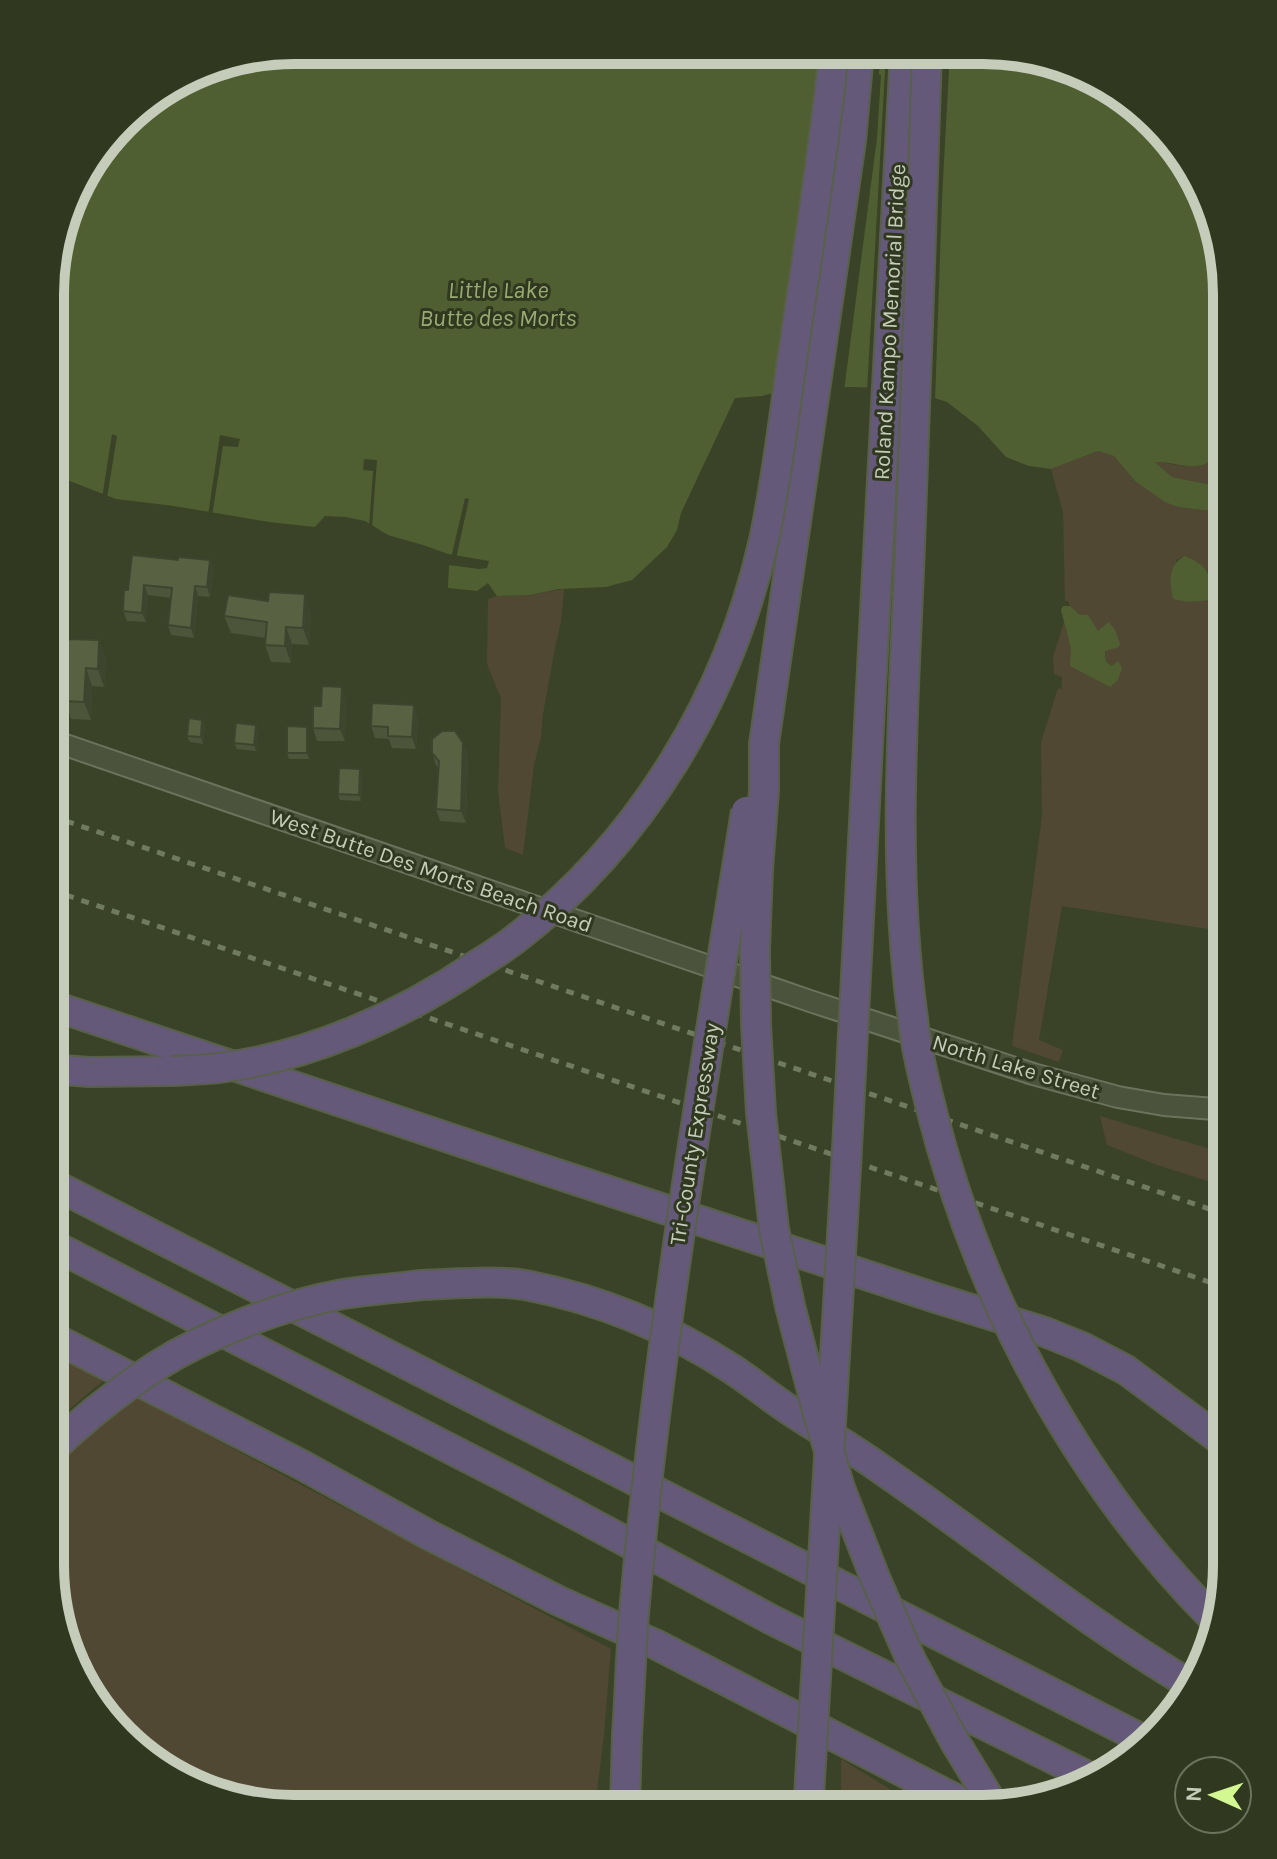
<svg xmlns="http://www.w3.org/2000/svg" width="1277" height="1859" viewBox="0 0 1277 1859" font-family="Karla,sans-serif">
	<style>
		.green { fill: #504833; fill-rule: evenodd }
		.water { fill: #505f32 }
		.pier { fill: #3a4327 }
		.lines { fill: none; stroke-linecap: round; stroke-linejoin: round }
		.tertiary-casing { stroke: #6b735d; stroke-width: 24 }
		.motorway-casing { stroke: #586049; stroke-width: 32 }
		.tertiary { stroke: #4b533c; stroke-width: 20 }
		.motorway { stroke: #645979; stroke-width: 28 }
		.rail { stroke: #707a5e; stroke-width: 5; stroke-dasharray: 8 8; stroke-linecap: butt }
		.motorway-bridge-casing { stroke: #586049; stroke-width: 32; stroke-linecap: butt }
		.motorway-bridge { stroke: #645979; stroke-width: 28 }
		.wall { fill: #4c543a }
		.shaded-wall { fill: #3e452f }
		.building { fill: #586243; stroke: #3e452f; stroke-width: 2 }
		.labels { text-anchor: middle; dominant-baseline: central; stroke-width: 6; stroke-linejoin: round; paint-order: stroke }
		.street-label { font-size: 22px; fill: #c5ccb9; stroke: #303820 }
		.water-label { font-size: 24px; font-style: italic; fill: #99ab72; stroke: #303820 }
		.rim { fill: none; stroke: #c5ccb9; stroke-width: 10 }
	</style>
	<rect width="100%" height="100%" fill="#3a4327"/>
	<!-- green -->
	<g class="green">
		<path d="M1098,451L1114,456L1135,481L1178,507L1227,513V932L1062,906L1039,1040L1063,1050L1059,1062L1012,1046L1042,816L1041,742L1058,688L1062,689V677L1054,674L1053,657L1064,622L1071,649V666L1110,687L1112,666L1106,662L1105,644L1088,616L1080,615L1070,606L1068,601H1065L1063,512L1051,469ZM1185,556C1209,565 1213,576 1212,600L1189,602L1176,560Z"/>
		<polygon points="1221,458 1227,460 1227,488 1172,477 1153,461 1184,466"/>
		<polygon points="564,589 561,622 555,648 543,714 541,737 534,765 523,855 505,848 498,792 501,698 487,664 488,599 497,596 530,595"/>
		<polygon points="1100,1116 1227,1154 1227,1187 1157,1165 1107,1145"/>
		<polygon points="50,1353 104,1380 50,1425"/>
		<polygon points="132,1395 611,1649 604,1735 595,1808 262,1807 158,1768 75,1673 50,1565 50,1474 76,1445"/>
		<polygon points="841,1759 893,1791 906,1809 841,1809"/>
	</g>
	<!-- water -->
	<g class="water">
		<path d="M294,50L1015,52L1131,100L1202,186L1227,293V460C1215,457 1211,462 1202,465C1187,469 1170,461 1155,462L1172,477L1227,488V513L1178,507L1165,502L1135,481L1114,456L1098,451L1051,469L1029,466L1006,457L978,426L947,402L907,389L853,387L792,388L762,396L735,398L681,513L677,530L667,547L632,580L606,587L559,589L530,595L497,596L488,583L477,591L448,588L449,565L479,569L487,568L489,561L448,554L423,545L388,535L365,521L346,517L325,516L315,527L269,522L174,506L116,499L52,474V262L82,172L133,110L215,63Z"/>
		<path d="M1185,556C1212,567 1205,573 1217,594L1212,600L1189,602L1173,599C1170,582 1167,565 1185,556Z"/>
		<polygon points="1063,606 1070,606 1080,615 1088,615 1098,631 1109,622 1115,630 1120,644 1119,647 1105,651 1106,662 1112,666 1118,661 1122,668 1118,680 1110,687 1070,666 1071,649 1061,610"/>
	</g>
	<!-- pier -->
	<g class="pier">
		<polygon points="820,52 880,52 879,75 881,75 877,138 844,391 793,392 805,181"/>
		<polygon points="886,52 950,52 942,199 935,402 907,393 867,391"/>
		<polygon points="112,434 117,436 107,498 102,498"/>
		<polygon points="220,435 240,439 238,447 223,446 212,516 208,515"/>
		<polygon points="364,459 377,460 372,528 369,527 373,471 363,470"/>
		<polygon points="465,498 469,499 456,559 451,558"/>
	</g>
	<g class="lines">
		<!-- tertiary casing -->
		<g class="tertiary-casing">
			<polyline id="tertiary" points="51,740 810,1001 1033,1074 1118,1097 1164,1105 1227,1110"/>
		</g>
		<!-- motorway casing -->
		<g class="motorway-casing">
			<g id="motorway">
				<polyline points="876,592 905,52"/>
				<polyline points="764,744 851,141 859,52"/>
				<polyline points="51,1005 551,1172 936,1298 1045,1332 1082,1347 1126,1370 1226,1444"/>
				<polyline points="51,1069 89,1072 172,1071"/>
				<polyline points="51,1183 1142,1739"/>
				<polyline points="51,1244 513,1481 772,1620 1096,1780"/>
				<path d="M422,1285C453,1284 496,1280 525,1285C599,1299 669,1328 732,1369C752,1382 771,1398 791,1411C820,1430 850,1447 878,1467C983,1539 1082,1620 1191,1685"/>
				<polyline points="50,1336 302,1465 429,1535 559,1601 655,1644 975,1809"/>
				<path d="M1026,1359C1076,1454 1138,1543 1214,1619"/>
				<polyline points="50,1452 67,1435 95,1411"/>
				<polyline points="625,1808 627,1735"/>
			</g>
		</g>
		<!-- tertiary -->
		<use href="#tertiary" class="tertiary"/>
		<!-- motorway -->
		<use href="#motorway" class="motorway"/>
		<!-- rail -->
		<g class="rail">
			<polyline points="51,816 1227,1215"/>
			<polyline points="51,890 1227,1288"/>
		</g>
		<!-- motorway-bridge casing -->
		<g class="motorway-bridge-casing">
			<g id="motorway-bridge">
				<path d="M927,52C922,217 916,381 910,546C904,703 891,862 913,1019C916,1048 923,1076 930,1104C952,1193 984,1278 1026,1359"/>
				<polyline points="764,744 764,791 758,869 755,950 756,1024 761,1113 774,1229 790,1306 817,1410 840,1488 876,1580 911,1660 955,1742 994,1806"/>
				<path d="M172,1071C188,1070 204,1070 219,1068C309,1057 401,1016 475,966C488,958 502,949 514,940C642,842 729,696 764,540C778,475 785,407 795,340C809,244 824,148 834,52"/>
				<path d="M95,1411C114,1396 134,1381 155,1367C207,1334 282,1305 343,1294C369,1290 396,1288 422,1285"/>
				<path d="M627,1735C630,1691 631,1646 635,1602C659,1337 704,1074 746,811"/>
				<polyline points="809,1796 846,1168 876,592"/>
			</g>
		</g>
		<!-- motorway-bridge -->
		<use href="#motorway-bridge" class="motorway-bridge"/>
	</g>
	<!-- wall -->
	<g class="wall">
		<polygon points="52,532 63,548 60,594 52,593"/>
		<polygon points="178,560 210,560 214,570 210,597 198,596 194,638 171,635 168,625 171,598 148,595 146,622 127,621 123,611 128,590"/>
		<polygon points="311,611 309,645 292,644 291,663 271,662 265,645 266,638 231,633 224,616"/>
		<polygon points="68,639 106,658 104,687 92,686 91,720 71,719 65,701"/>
		<polygon points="346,699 345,741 317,741 313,728 321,706"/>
		<polygon points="418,717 416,749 392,748 389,739 375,738 371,726"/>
		<polygon points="202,720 205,726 203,744 190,742 187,736"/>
		<polygon points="256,725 258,731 256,751 237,749 234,743"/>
		<polygon points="307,727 309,733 309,759 289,759 287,753"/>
		<polygon points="463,743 468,755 466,823 440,821 436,809 438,768 436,765 432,753"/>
		<polygon points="362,775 361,801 340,800 338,794"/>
		<polygon points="1227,942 1227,971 1221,958"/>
	</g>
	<!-- shaded-wall -->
	<g class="shaded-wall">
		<polygon points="58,532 63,548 60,594 54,579"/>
		<polygon points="210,560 214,570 210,597 207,587"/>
		<polygon points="144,585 148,595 146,622 142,613"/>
		<polygon points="195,586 198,596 194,638 191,628"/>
		<polygon points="305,594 311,611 309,645 303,628"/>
		<polygon points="286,627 292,644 291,663 285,646"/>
		<polygon points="99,640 106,658 104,687 98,669"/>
		<polygon points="86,668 92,686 91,720 84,702"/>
		<polygon points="342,687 346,699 345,741 340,729"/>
		<polygon points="414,705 418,717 416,749 412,737"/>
		<polygon points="202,720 205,726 203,744 201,737"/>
		<polygon points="256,725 258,731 256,751 254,745"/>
		<polygon points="307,727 309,733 309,759 307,753"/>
		<polygon points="463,743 468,755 466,823 461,811"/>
		<polygon points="360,769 362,775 361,801 359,795"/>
	</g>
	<!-- building -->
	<g class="building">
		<polygon points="52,532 58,532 54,579 52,579"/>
		<polygon points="132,555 178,560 178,557 210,560 207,587 195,586 191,628 168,625 172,588 144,585 142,613 123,611 124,590 128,590"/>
		<polygon points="269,592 305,594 303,628 286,627 285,646 265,645 267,622 224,616 228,595 268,601"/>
		<polygon points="68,639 99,640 98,669 86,668 84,702 65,701"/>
		<polygon points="322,686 342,687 340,729 313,728 313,706 321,706"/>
		<polygon points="372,703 414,705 412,737 388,736 388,727 371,726"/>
		<polygon points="189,718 202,720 201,737 187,736"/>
		<polygon points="236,723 256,725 254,745 234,743"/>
		<polygon points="287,726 307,727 307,753 287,753"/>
		<polygon points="442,731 455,731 463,743 461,811 436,809 439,761 432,753 432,739"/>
		<polygon points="339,768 360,769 359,795 338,794"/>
		<polygon points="1222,942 1227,942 1227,959 1221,958"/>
	</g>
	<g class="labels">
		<!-- street labels -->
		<g class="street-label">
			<text transform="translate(890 322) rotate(-87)">Roland Kampo Memorial Bridge</text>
			<text transform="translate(431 871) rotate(19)">West Butte Des Morts Beach Road</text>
			<text transform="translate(1016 1067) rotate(17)">North Lake Street</text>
			<text transform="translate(695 1134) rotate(-81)">Tri-County Expressway</text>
		</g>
		<!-- water labels -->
		<g class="water-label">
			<text x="498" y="290">Little Lake<tspan x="498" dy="28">Butte des Morts</tspan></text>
		</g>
	</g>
	<!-- crop -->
	<path d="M0 0H1277V1859H0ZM294 64H983A230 230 0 0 1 1213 294V1565A230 230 0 0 1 983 1795H294A230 230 0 0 1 64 1565V294A230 230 0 0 1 294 64Z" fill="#303820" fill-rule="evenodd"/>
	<path class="rim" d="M294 64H983A230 230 0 0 1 1213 294V1565A230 230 0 0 1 983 1795H294A230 230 0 0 1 64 1565V294A230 230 0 0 1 294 64Z"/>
	<!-- north arrow -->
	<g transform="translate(1213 1795) rotate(273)"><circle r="38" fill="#303820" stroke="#6c735d" stroke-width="2"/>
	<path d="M0-6L14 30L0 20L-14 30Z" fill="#d3f892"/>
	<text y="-12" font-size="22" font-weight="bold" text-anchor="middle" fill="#c5ccb9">N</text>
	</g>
</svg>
